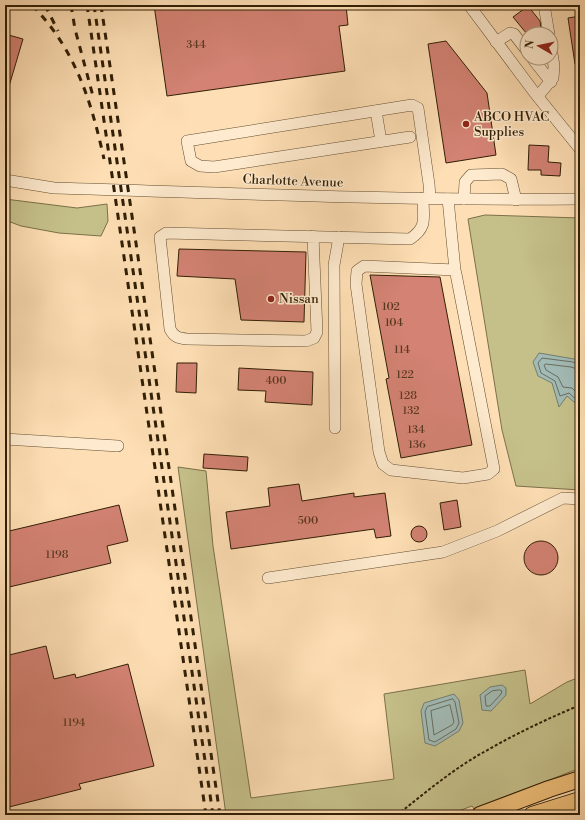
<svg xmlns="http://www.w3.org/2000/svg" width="585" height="820" viewBox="0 0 585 820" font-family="'Libre Bodoni',serif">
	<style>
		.green { fill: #c5c08a; stroke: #7b7048 }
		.water { fill: #a2bbb6; stroke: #757d6f }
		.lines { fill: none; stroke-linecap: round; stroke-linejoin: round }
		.shore { stroke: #6a6d5e; stroke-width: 1 }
		.building { fill: #d38273; stroke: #311f05 }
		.minor-casing { stroke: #644f31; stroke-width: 12 }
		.highway-casing { stroke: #311f05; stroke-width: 18 }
		.path { stroke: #311f05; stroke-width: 2; stroke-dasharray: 3 2; stroke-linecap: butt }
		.minor { stroke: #feeace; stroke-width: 11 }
		.highway { stroke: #efbf7a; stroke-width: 16 }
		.rail { stroke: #311f05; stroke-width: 3; stroke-dasharray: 7 7; stroke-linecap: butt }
		.poi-dot { fill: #8f2418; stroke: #feeace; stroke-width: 1.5 }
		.labels { text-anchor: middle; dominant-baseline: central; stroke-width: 3; stroke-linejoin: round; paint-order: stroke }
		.number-label { font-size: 11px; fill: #5a3820 }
		.poi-label { font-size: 13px; fill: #311f05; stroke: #feeace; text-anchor: start }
		.street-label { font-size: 13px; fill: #311f05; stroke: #feeace }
	</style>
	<rect width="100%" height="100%" fill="#fedeb4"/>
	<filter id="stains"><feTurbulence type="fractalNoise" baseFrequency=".005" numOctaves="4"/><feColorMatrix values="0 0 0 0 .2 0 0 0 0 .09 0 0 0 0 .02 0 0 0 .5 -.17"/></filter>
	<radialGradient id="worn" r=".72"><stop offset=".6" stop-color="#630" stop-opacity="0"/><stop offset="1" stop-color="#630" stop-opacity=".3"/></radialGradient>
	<!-- green -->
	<g class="green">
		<polygon points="5,199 77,208 107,204 108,221 101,236 59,233 21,226 5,220"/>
		<polygon points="485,215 580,218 580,490 516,486 502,430 468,219"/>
		<polygon points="178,467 206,471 213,546 251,798 394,779 384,694 525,670 530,704 567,682 580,677 580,768 511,795 476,811 472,806 448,815 226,815"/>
	</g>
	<!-- water -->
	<g class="water">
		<polygon points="539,353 574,359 580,362 580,407 567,396 559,407 552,383 538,376 533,362"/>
		<polygon points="502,685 506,688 506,695 491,711 482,710 480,695 490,687"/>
		<polygon points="454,694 459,700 463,723 459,731 435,746 425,743 421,711 424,703"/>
	</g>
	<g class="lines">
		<!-- shore -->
		<g class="shore">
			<polyline points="580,365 573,362 542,358 538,363 541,373 555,381 560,396 569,393 580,403"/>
			<polyline points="580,370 571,367 546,364 544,365 546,370 558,377 563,387 572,388 580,396"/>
			<polygon points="500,690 502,691 501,694 490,706 486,706 485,696 492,691"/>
			<polygon points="453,699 455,702 459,723 456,729 435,742 429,740 425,712 427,707"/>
			<polygon points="450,705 454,722 452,725 434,735 431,711"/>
		</g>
	</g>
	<!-- building -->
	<g class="building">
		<polygon points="154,5 346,5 348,25 339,26 345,71 167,96"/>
		<polygon points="528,6 540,21 542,34 527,34 513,17"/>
		<polygon points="580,16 580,64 575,64 568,18"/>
		<polygon points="5,34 23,39 7,93 5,93"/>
		<polygon points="446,41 487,93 496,155 446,163 428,44"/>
		<polygon points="529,145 549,146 548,162 561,163 560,176 541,175 541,170 528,170"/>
		<polygon points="179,249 306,252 304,322 241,320 235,279 177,276"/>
		<polygon points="370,275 440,277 472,445 401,458 386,379 389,378"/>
		<polygon points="177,363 197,363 196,393 176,392"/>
		<polygon points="239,368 313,372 312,405 265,402 266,391 238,390"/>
		<polygon points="204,454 248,457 247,471 203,468"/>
		<polygon points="299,484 302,501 354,493 354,497 385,493 391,536 376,538 374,529 231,549 226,512 270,506 268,488"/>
		<polygon points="457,500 461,527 444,530 440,503"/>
		<polygon points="119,505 128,541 107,546 111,563 5,588 5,532"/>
		<circle cx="419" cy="534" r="8"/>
		<circle cx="541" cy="558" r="17"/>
		<polygon points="46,646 54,679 75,674 76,678 128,664 154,766 79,784 81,789 5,808 5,656"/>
	</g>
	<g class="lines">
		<!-- minor casing -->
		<g class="minor-casing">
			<g id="minor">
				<polyline points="469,5 534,92 580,149"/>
				<polyline points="544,5 549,34"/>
				<polyline points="496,42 510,33 514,34 527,51"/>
				<polyline points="532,58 551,82"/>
				<polyline points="538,96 553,78 554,66 551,47"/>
				<polyline points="376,111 381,141"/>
				<polyline points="410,137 214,167 200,166 191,161 187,141 412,105 418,108 429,184 430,198"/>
				<path d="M5,180L54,188C229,193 405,201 580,199"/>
				<polyline points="448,199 455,270 456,274 494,469 488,474 463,478 391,470 383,464 379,452 356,284 357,271 364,266 455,270"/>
				<polyline points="464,199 465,182 471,175 502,174 511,179 516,200"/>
				<path d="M313,236L317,332L314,338L306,341L187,339C178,338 174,337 170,329L160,237L166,233L410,239C428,227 423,218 423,198"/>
				<polyline points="335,428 334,265 339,237"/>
				<polyline points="5,439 118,446"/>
				<polyline points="268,578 443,552 497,531 563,498 580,499"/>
			</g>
		</g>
		<!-- highway casing -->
		<g class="highway-casing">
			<g id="highway">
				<polyline points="480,815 549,789 580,779"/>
				<polyline points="532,815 580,800"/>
			</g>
		</g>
		<!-- path -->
		<path class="path" d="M397,815C425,793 453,769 484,752C515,734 547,719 580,705"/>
		<!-- minor -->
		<use href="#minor" class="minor"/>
		<!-- highway -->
		<use href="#highway" class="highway"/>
		<!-- rail -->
		<g class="rail">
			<path d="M32,5C75,49 91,100 104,159"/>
			<polyline points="45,5 58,31"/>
			<polyline points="71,5 75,29 94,100"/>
			<polyline points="87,5 206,815"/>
			<polyline points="94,5 213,815"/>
			<polyline points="101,5 220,815"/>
		</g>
	</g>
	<!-- markers -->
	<g class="poi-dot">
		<circle cx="466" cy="124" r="4"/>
		<circle cx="271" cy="299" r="4"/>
	</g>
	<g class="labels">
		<!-- number labels -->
		<g class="number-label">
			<text x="196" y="45">344</text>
			<text x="391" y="307">102</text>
			<text x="394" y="323">104</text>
			<text x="402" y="350">114</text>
			<text x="405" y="375">122</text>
			<text x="276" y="381">400</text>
			<text x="408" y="396">128</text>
			<text x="411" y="411">132</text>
			<text x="416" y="430">134</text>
			<text x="417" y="445">136</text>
			<text x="308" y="521">500</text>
			<text x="57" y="555">1198</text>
			<text x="74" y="723">1194</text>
		</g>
		<!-- poi labels -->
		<g class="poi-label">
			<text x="474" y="117">ABCO HVAC<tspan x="474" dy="15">Supplies</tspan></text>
			<text x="279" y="299">Nissan</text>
		</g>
		<!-- street labels -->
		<g class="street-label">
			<text transform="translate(293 181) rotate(2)">Charlotte Avenue</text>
		</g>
	</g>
	<!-- margin -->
	<rect width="585" height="820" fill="none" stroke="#fedeb4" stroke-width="20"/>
	<rect x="6" y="6" width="573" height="808" fill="none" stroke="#311f05" stroke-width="2"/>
	<rect x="10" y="10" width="565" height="800" fill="none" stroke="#311f05"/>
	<!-- north arrow -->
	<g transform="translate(539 46) rotate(279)"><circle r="19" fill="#feeace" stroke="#ac997e"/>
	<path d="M0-3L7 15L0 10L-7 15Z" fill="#8f2418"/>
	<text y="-6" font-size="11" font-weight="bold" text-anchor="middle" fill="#311f05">N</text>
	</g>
	<rect width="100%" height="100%" filter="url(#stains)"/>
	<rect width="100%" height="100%" fill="url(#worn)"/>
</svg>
